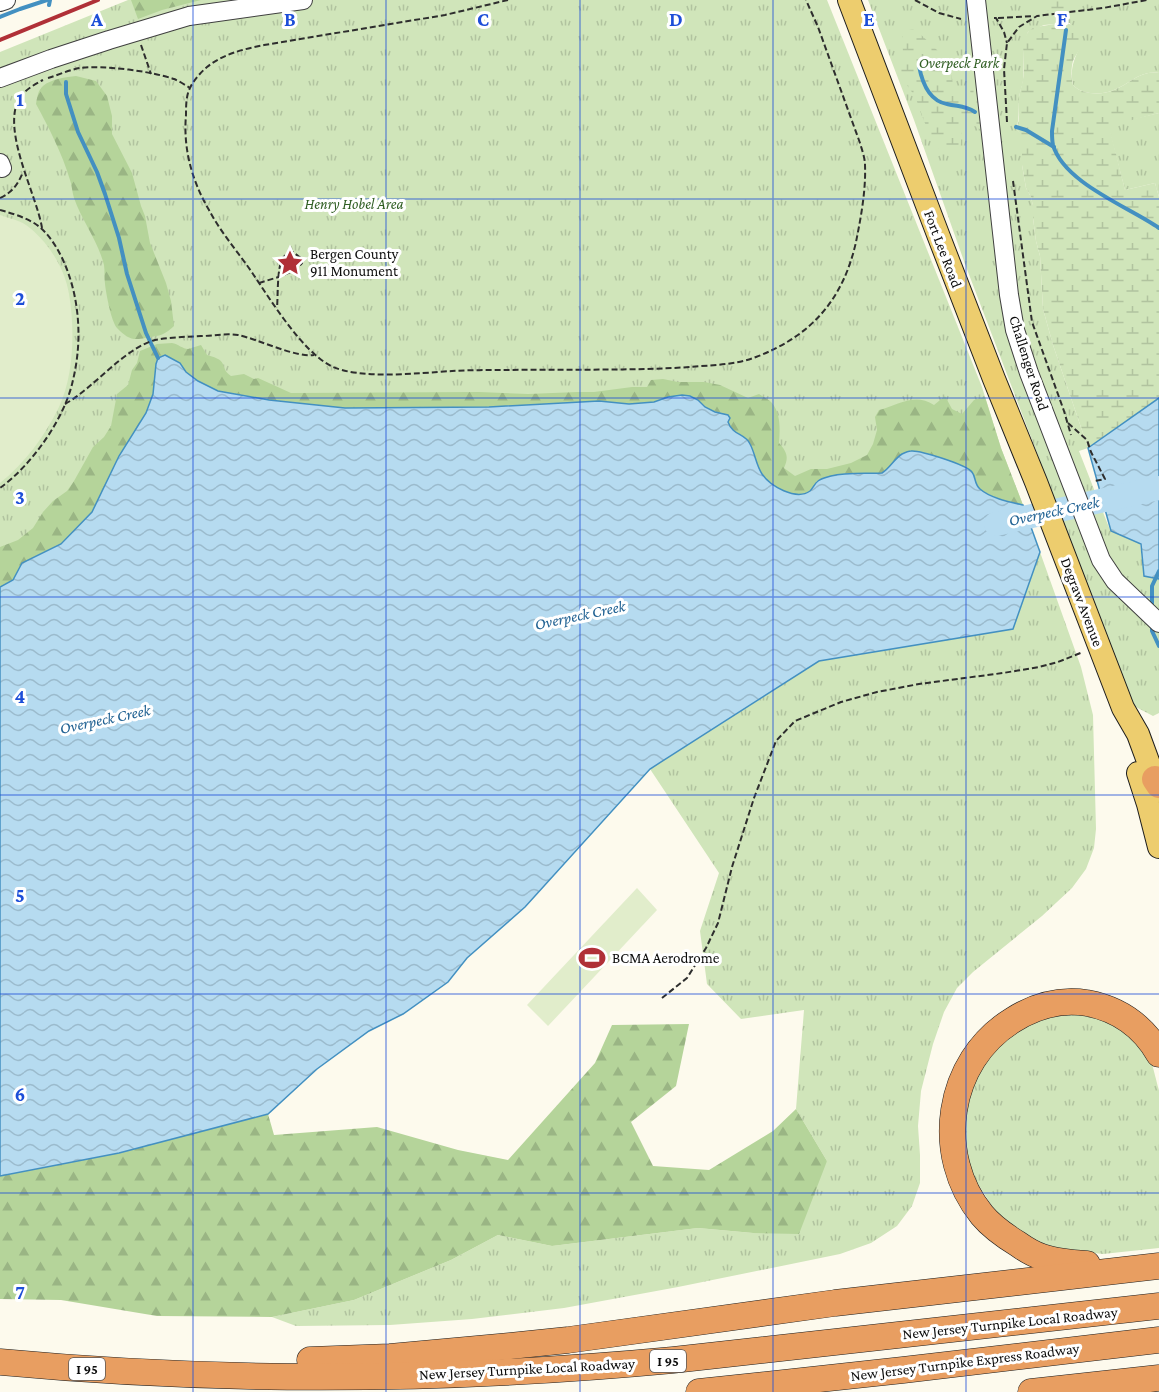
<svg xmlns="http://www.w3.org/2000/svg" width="1159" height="1392" viewBox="0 0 1159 1392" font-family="'Crimson Pro',serif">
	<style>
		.grass { fill: url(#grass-tufts) }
		.forest { fill: url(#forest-firs) }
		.wetland { fill: url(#wetland-marsh) }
		.pitch { fill: #e1edcb }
		.water { fill: url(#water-waves); stroke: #4390c1; stroke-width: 1.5 }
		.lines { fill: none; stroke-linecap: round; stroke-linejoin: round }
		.stream { stroke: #4390c1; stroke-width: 4 }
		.river { stroke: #b6dbf0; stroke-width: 24 }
		.minor-casing { stroke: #3f3f3f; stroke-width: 20 }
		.major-casing { stroke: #1d1d1d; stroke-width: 24 }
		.highway-casing { stroke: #1d1d1d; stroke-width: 27 }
		.path { stroke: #2e2e2e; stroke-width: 2; stroke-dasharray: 6 3; stroke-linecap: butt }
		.minor { stroke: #fff; stroke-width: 18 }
		.major { stroke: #edcd6e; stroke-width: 22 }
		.highway { stroke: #e89e61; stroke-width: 26 }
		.rail { stroke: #b03037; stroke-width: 4 }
		.grid { fill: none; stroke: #1d4ed8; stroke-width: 1.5; stroke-opacity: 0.55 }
		.labels { text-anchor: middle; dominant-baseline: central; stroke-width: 6; stroke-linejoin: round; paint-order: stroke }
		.shield { fill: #fff; stroke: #555; stroke-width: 1.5 }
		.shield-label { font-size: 14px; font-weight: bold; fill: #0c0c0c }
		.park-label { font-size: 15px; font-style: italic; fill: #2f5e22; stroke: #fff }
		.street-label { font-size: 15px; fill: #0c0c0c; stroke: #fff }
		.poi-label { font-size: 15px; fill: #0c0c0c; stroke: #fff; text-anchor: start }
		.water-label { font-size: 16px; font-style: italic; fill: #216293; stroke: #fff }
		.grid-label { font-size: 20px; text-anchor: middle; font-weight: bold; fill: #1d4ed8; stroke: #fff; stroke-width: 6; stroke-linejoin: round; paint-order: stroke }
	</style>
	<defs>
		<pattern id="grass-tufts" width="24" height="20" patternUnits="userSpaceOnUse" patternTransform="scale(1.5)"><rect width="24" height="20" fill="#d0e5ba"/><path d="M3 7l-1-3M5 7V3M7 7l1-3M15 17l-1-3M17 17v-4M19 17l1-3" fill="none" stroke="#b1c39f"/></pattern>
		<pattern id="forest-firs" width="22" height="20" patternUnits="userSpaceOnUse" patternTransform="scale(1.5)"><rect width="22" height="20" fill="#b5d49a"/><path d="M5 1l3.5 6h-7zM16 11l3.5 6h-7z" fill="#9ab584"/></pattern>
		<pattern id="wetland-marsh" width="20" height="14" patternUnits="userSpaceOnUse" patternTransform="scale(1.5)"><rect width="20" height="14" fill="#d0e5ba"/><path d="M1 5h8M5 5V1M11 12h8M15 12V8" fill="none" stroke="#b1c39f"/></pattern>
		<pattern id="water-waves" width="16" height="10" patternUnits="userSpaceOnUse" patternTransform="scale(1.5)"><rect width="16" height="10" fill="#b6dbf0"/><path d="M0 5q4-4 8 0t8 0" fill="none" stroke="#9bbbcd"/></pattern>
	</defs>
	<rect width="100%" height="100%" fill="#fdfaed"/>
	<!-- grass -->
	<g class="grass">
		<polygon points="128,0 827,0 982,387 1001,448 1023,505 817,481 269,400 22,563 0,587 0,52"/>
		<path d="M868,0H1159V73C1140,70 1130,84 1114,90C1107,93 1099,94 1090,93C1083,92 1078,90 1073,85C1070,71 1073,61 1079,49L1070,23L1044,25L1028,32C1021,49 1025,64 1023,81C1022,87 1019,94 1019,100C1018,111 1020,118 1016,129L1022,135V165L1026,188L1031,197L1033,206V218L1036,241L1040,256L1043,309L1053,345L1088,448L1079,451L1110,530L1140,543L1144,576L1159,579V713L1153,716L1134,706L1119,680L1037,453L965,264L914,120Z"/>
		<polygon points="1159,113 1159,197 1155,183 1125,190 1108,125"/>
		<polygon points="1040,552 1081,667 1093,715 1096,829 1094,848 1086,869 1072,888 1042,916 973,972 957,988 944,1012 933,1044 921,1091 918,1126 920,1155 920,1183 912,1206 897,1226 871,1243 840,1254 678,1287 564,1308 472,1319 390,1325 296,1326 272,1317 354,1300 451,1260 498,1235 552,1246 698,1228 753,1233 827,1161 796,1109 804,1010 741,1019 707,984 700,931 719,873 650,769 819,661 1013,629"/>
		<polygon points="1053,1013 1110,1017 1150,1056 1159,1091 1159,1248 1103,1254 1048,1248 999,1217 964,1162 964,1106 987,1057 1019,1030"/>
	</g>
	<!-- forest -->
	<g class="forest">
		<polygon points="131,0 201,0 162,10 138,19"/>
		<path d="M76,76L96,81L107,96L112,116V134L132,173L141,206L145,216L150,243L166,283L171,301L174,326C162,337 160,335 145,338C132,341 127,338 117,328C111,321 106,293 105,284C104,278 105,271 104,265C98,241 82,221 74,198C72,192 72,185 70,180C62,153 49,128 36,104C37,98 38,90 43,86C51,79 66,77 76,76Z"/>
		<path d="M172,343C178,344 183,349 188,349C192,348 197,346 201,345L207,355C231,361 218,367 231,376L244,374L254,379L258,378L291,393L479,392L528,394L577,392H594L632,387H647L651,380L663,379L678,382H704L720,385L748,398L759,394C763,397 769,399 772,403C781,414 780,430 779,443C787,452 789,457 784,468L795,476L811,469H827L851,463L867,455L873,444L877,430L875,417L879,410C898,405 915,392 934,405L945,396L952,409L962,414L974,400L985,397L1001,448L1023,505C1010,502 981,496 975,482C973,479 973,476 973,473L894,462L888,469L882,473L852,474L817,481C814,486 811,492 804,494C790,497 766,484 760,471C756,463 755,452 750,444C747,437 742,437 736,433C729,429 727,420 723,413C712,412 706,408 698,400L668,397L654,402L629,404L599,401L489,407L345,408L269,400L218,391L198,381L186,372L180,363L156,364L153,394L146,413L119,456L92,512L61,544L22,563L13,580L0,587V547L18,540L33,528L43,512L53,501L67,491L74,481L93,447L104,437L111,426L117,394L128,385L132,370L137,363L140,351L157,344Z"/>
		<polygon points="689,1024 676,1086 631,1122 653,1166 709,1170 773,1131 796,1109 827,1161 799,1234 753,1233 698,1228 552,1246 498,1235 451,1260 354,1300 272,1317 157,1316 61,1300 0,1299 0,1176 119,1153 268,1114 274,1135 377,1127 458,1150 508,1160 595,1063 612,1025"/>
	</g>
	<!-- wetland -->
	<g class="wetland">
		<path d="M1030,0H1081V7C1060,11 1047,17 1030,0Z"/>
		<path d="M1061,23C1077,23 1085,32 1080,48C1078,53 1075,56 1073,61C1071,68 1071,78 1073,85C1078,90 1083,92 1090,93C1099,94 1107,93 1114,90C1130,84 1140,70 1159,73V113L1109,126L1125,190L1155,183L1159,197V398L1088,448L1053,345L1043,309L1040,256L1036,241L1033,218V206L1031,197L1026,188L1022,165V136L1016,129C1022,115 1017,109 1019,97C1021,87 1024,79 1024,69C1024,55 1019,32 1036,27Z"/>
		<path d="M915,29L937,50L951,71L953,85L956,90L972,103L973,101C970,93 968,87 975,80L981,130C975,126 970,122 963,126C960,134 962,140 960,148L953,152L946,154C929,145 923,114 915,97C911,89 903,82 900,72C898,65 902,61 903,54C904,44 896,30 915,29Z"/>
	</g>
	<!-- pitch -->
	<g class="pitch">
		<path d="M0,215C8,218 19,220 26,225C47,240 65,268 69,294C75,329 74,375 59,407C45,436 25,463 0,483Z"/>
		<polygon points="637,888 657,910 548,1026 527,1005"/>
	</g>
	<!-- water -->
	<g class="water">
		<path d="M165,355L180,363L186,372L198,381L218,391L269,400L345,408L489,407L599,401L629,404L654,402L668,397L682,395L690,396L698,400L705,407L715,412L728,415L730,418L728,422C733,436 745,433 750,444C755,453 756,465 762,474C770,486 796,501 810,491C813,488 815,483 818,481C822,478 828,477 831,476C847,472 866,474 882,473C890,468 894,459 902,454C904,453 909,451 911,451C920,450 967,465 972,472C976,477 974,484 980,489C990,498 1010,502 1023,505L1040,552L1013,629L819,661L650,769L525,907L467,958L448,982L403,1014L369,1031L317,1069L268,1114L119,1153L0,1176V587L13,580L22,563L61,544L92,512L119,456L146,413L153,394L156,364L158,358Z"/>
		<polygon points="1159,398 1159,579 1144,576 1141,544 1111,531 1088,448"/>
	</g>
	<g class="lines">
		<!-- stream -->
		<g class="stream">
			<polyline points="49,5 50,0"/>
			<polyline points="0,17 20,9 47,0"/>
			<path d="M1066,30L1052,131C1052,135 1052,141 1053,145C1064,183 1129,207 1159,228"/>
			<path d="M919,66C922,82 929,101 947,104C959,107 964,105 975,112"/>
			<polyline points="66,82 66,94 78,132 97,172 105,194 119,238 127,274 146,333 158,358"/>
			<polyline points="1016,127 1026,130 1054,147"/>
			<polyline points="1152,608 1152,586 1159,571"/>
			<polyline points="1152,624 1152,631 1159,646"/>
		</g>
		<!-- river -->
		<polyline class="river" points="996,524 1159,488"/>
		<!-- minor casing -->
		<g class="minor-casing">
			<g id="minor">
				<polyline points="976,0 1009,295 1015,330 1029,373 1101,560 1115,581 1159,623"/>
				<polyline points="0,2 6,0"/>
				<polyline points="0,78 51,59 109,40 189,16 303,0"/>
				<polyline points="0,163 2,168"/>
			</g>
		</g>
		<!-- major casing -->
		<g class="major-casing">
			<g id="major">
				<polyline points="849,0 939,237 994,379 1036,482 1123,708 1138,734 1159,791"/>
				<polyline points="1138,773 1148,804 1159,847"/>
			</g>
		</g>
		<!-- highway casing -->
		<g class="highway-casing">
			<g id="highway">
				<polyline points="1155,779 1159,785"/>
				<path d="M1087,1264C1071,1263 1056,1262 1042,1257C1033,1254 1025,1249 1018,1244C1005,1236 992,1227 982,1215C933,1155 946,1061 1013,1020C1035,1006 1061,999 1087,1003C1119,1009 1143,1026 1159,1054"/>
				<polyline points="310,1360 390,1357 510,1346 568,1340 835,1303 1159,1266"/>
				<path d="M0,1362C224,1383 449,1381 673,1360L1159,1306"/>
				<polyline points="699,1392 903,1370 1159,1340"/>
				<polyline points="1031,1392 1159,1378"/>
			</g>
		</g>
		<!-- path -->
		<g class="path">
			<path d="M508,0L445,15L264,45C244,49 223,54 207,67C199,74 191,83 188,93C186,100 186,108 186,115C183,149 192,181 209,210C221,233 239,253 253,274C272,302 302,351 331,366C360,380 419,373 452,371C470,370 489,370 507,370C568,369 629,371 690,367C711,365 736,365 756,357C811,336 843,300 856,242C861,217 866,190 865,165C865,158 862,150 860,143L818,27L806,0"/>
			<polyline points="915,0 939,13 961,19"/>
			<polyline points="994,18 996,18 1004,32 1007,43"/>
			<polyline points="998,18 1034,16"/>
			<polyline points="141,45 151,74"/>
			<path d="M48,78C58,75 69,70 80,68C104,65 150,71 174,79C179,81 185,85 190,88"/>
			<polyline points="1007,122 1004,69 1007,43 1019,27 1037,16 1103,8 1147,0"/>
			<polyline points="1013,181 1032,322 1064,411 1071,435"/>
			<path d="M0,198C13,192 18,184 23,172"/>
			<path d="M0,210C11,213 24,217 34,223C49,232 60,252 66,267C80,302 82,343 73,380C65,418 32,465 0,488"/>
			<path d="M42,228C37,195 0,129 20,97C25,90 35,84 43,80"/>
			<path d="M259,283C274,278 292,275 302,263V259L293,252C288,253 284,255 282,260C277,269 278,297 277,308"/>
			<path d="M65,404C94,388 123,349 155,340C170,337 186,337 201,336C214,336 226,333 238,335C258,339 296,358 314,355"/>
			<polyline points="1068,423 1087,440 1091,452 1105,479 1095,481"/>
			<polyline points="662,998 687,978 706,948 718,923 732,867 754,798 776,741 795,721 841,702 877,692 919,684 1003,673 1039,667 1058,662 1083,652"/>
		</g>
		<!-- minor -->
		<use href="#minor" class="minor"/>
		<!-- major -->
		<use href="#major" class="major"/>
		<!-- highway -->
		<use href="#highway" class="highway"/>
		<!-- rail -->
		<polyline class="rail" points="0,40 98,0"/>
	</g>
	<!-- grid -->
	<path class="grid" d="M193,0V1392M386,0V1392M580,0V1392M773,0V1392M966,0V1392M0,199H1159M0,398H1159M0,597H1159M0,795H1159M0,994H1159M0,1193H1159"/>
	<!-- icons -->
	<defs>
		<g id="sight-bare" transform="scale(2.07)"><path d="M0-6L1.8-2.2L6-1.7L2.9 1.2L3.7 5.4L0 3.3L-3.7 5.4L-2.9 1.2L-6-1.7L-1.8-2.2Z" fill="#b03037" stroke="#fff" stroke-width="2.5" paint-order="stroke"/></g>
		<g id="stadium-bare" transform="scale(2.07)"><path d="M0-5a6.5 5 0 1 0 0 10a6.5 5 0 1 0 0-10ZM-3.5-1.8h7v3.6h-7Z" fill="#b03037" stroke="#fff" stroke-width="2.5" paint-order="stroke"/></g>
	</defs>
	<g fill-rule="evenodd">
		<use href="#sight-bare" x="290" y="263"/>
		<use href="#stadium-bare" x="592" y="958"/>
	</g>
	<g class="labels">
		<!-- shield labels -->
		<g class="shield">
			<rect x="650" y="1350" width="36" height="22" rx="4.5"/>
			<rect x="69" y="1358" width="36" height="22" rx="4.5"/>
		</g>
		<g class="shield-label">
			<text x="668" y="1361">I 95</text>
			<text x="87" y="1369">I 95</text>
		</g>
		<!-- park labels -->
		<g class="park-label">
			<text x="959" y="63">Overpeck Park</text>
			<text x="354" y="204">Henry Hobel Area</text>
		</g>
		<!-- street labels -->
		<g class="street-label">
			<text transform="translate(943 249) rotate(69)">Fort Lee Road</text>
			<text transform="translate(1029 363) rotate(72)">Challenger Road</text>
			<text transform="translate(1082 602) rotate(69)">Degraw Avenue</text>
			<text transform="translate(1010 1323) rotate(-6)">New Jersey Turnpike Local Roadway</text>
			<text transform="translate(965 1362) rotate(-7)">New Jersey Turnpike Express Roadway</text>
			<text transform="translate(527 1369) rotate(-3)">New Jersey Turnpike Local Roadway</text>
		</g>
		<!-- poi labels -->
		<g class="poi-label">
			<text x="310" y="254">Bergen County<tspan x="310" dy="17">911 Monument</tspan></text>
			<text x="612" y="958">BCMA Aerodrome</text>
		</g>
		<!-- water labels -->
		<g class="water-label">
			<text transform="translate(1054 511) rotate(-12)">Overpeck Creek</text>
			<text transform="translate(580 615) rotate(-12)">Overpeck Creek</text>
			<text transform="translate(105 719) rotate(-12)">Overpeck Creek</text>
		</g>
	</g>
	<g class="grid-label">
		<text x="97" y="26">A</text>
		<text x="290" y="26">B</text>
		<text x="483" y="26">C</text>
		<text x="676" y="26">D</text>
		<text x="869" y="26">E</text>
		<text x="1062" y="26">F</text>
		<text x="20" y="106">1</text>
		<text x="20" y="305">2</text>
		<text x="20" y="504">3</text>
		<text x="20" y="703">4</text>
		<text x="20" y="902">5</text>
		<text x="20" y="1101">6</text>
		<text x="20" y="1299">7</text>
	</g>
</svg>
